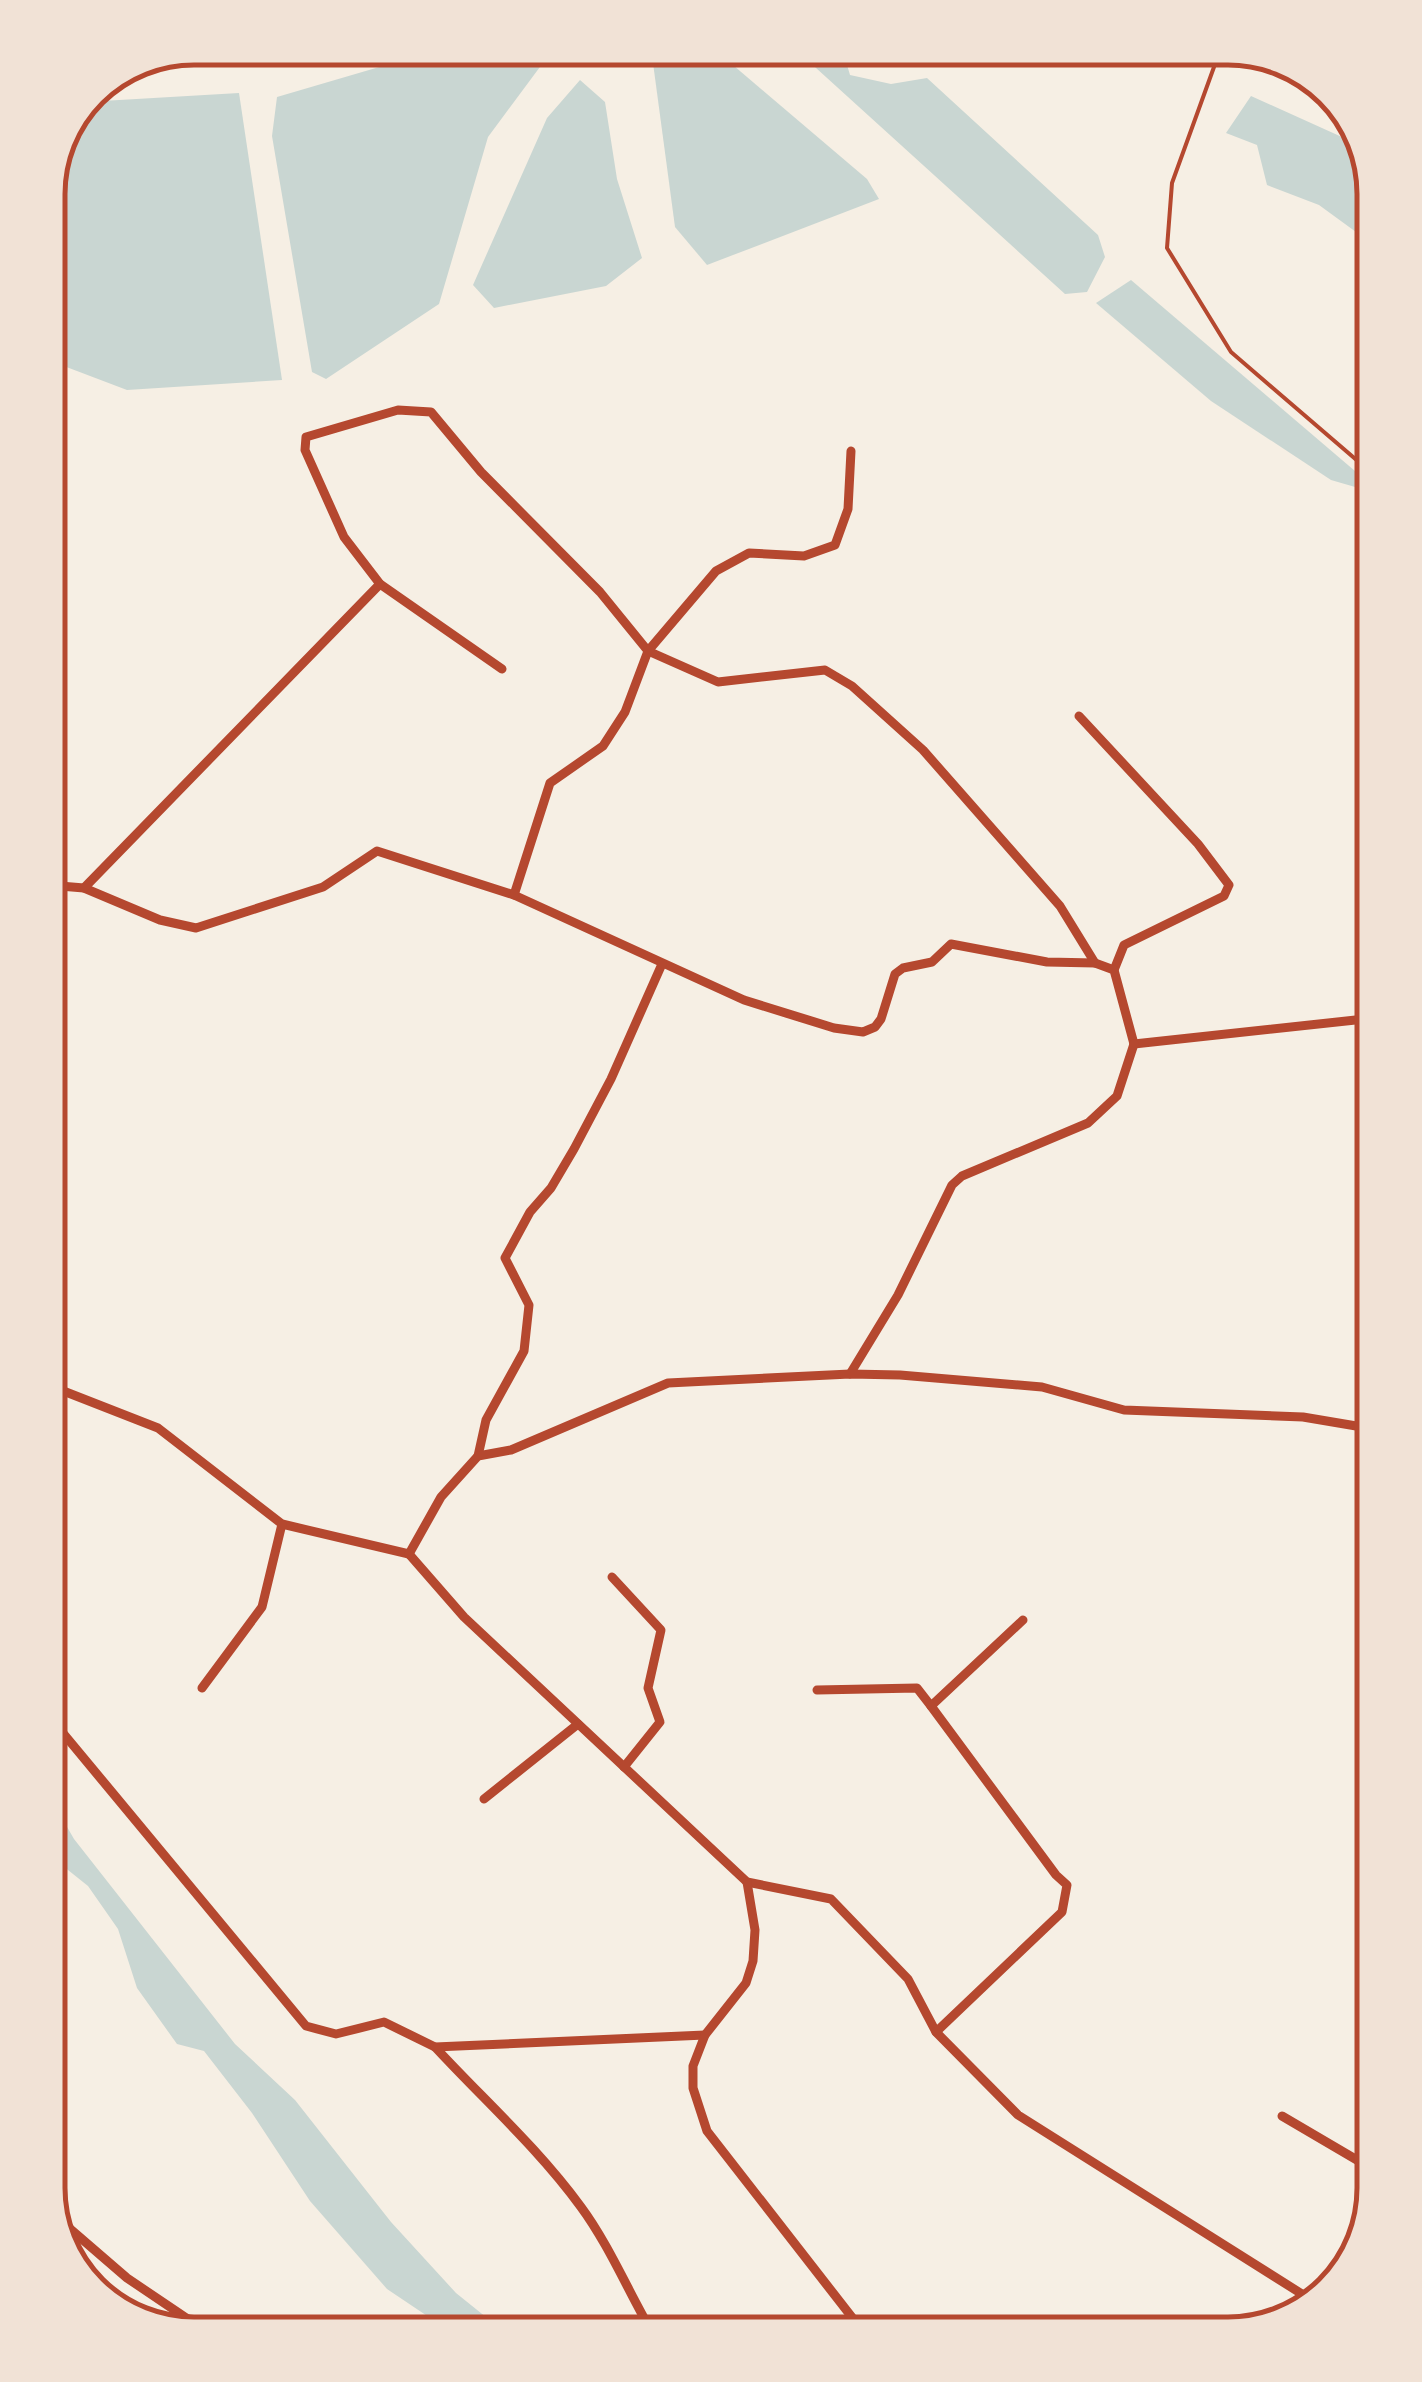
<svg xmlns="http://www.w3.org/2000/svg" width="1422" height="2382" viewBox="0 0 1422 2382" font-family="'Sofia Sans Condensed',sans-serif">
	<style>
		.water { fill: #c9d6d2 }
		.lines { fill: none; stroke-linecap: round; stroke-linejoin: round }
		.path { stroke: #b5482f; stroke-width: 4 }
		.minor { stroke: #b5482f; stroke-width: 9 }
		.rim { fill: none; stroke: #b5482f; stroke-width: 5 }
	</style>
	<rect width="100%" height="100%" fill="#f6efe4"/>
	<!-- water -->
	<g class="water">
		<polygon points="444,48 554,48 488,137 439,304 326,379 312,372 272,136 277,97"/>
		<polygon points="651,48 713,48 867,179 879,199 707,265 675,227"/>
		<polygon points="794,48 842,48 850,75 891,84 927,78 1098,235 1105,257 1087,292 1065,294"/>
		<polygon points="580,80 605,102 617,179 642,258 606,286 494,308 473,285 547,118"/>
		<polygon points="239,93 282,380 127,390 48,360 48,185 85,102"/>
		<polygon points="1251,96 1364,147 1374,194 1374,240 1356,232 1319,205 1267,185 1257,145 1226,133"/>
		<polygon points="1131,280 1362,477 1362,489 1331,480 1211,401 1096,303"/>
		<polygon points="48,1794 74,1839 235,2044 295,2100 391,2222 456,2293 507,2334 454,2334 387,2289 310,2201 252,2113 204,2051 177,2044 137,1988 118,1929 88,1886 48,1854"/>
	</g>
	<g class="lines">
		<!-- path -->
		<polyline class="path" points="1202,48 1214,67 1172,183 1167,248 1231,352 1374,475"/>
		<!-- minor -->
		<g class="minor">
			<polyline points="502,669 380,584 344,537 305,450 306,437 398,410 431,412 481,472 600,592 648,651 718,682 825,670 852,686 923,750 1060,906 1095,963"/>
			<polyline points="1079,716 1198,844 1229,885 1224,896 1124,945 1114,970"/>
			<polyline points="48,885 84,888 160,920 196,928 323,887 377,851 514,895 744,1000 834,1028 863,1032 875,1027 881,1019 895,974 903,968 932,962 951,944 1047,962 1095,963 1114,970 1134,1044"/>
			<polyline points="84,888 380,584"/>
			<polyline points="514,895 550,783 603,746 625,712 648,651 716,571 749,553 804,556 835,545 848,509 851,451"/>
			<polyline points="1134,1044 1374,1018"/>
			<polyline points="850,1374 898,1295 952,1185 962,1176 1088,1123 1117,1096 1134,1044"/>
			<polyline points="48,1385 158,1428 282,1524 409,1554"/>
			<polyline points="478,1456 486,1420 524,1351 529,1305 505,1258 530,1212 551,1188 574,1149 611,1079 662,964"/>
			<polyline points="409,1554 464,1617 747,1882 831,1899 908,1979 936,2032 1018,2115 1313,2301"/>
			<polyline points="409,1554 441,1497 478,1456 511,1450 668,1383 850,1374 900,1375 1042,1387 1124,1410 1303,1417 1374,1429"/>
			<polyline points="612,1577 661,1630 648,1688 660,1722 624,1767"/>
			<polyline points="202,1688 262,1607 282,1524"/>
			<polyline points="817,1690 917,1688 931,1706"/>
			<polyline points="48,1715 306,2026 336,2034 384,2022 435,2047 705,2035"/>
			<polyline points="484,1799 578,1724"/>
			<polyline points="747,1882 755,1930 753,1961 746,1983 705,2035 693,2066 693,2088 707,2131 865,2334"/>
			<polyline points="936,2032 1062,1912 1067,1885 1056,1875 931,1706 1023,1620"/>
			<path d="M435,2047C484,2100 538,2148 581,2207C609,2245 629,2293 653,2334"/>
			<polyline points="1282,2116 1374,2170"/>
			<polyline points="54,2215 127,2278 210,2334"/>
		</g>
	</g>
	<!-- crop -->
	<path d="M0 0H1422V2382H0ZM194 65H1228A129 129 0 0 1 1357 194V2188A129 129 0 0 1 1228 2317H194A129 129 0 0 1 65 2188V194A129 129 0 0 1 194 65Z" fill="#f1e2d6" fill-rule="evenodd"/>
	<path class="rim" d="M194 65H1228A129 129 0 0 1 1357 194V2188A129 129 0 0 1 1228 2317H194A129 129 0 0 1 65 2188V194A129 129 0 0 1 194 65Z"/>
</svg>
